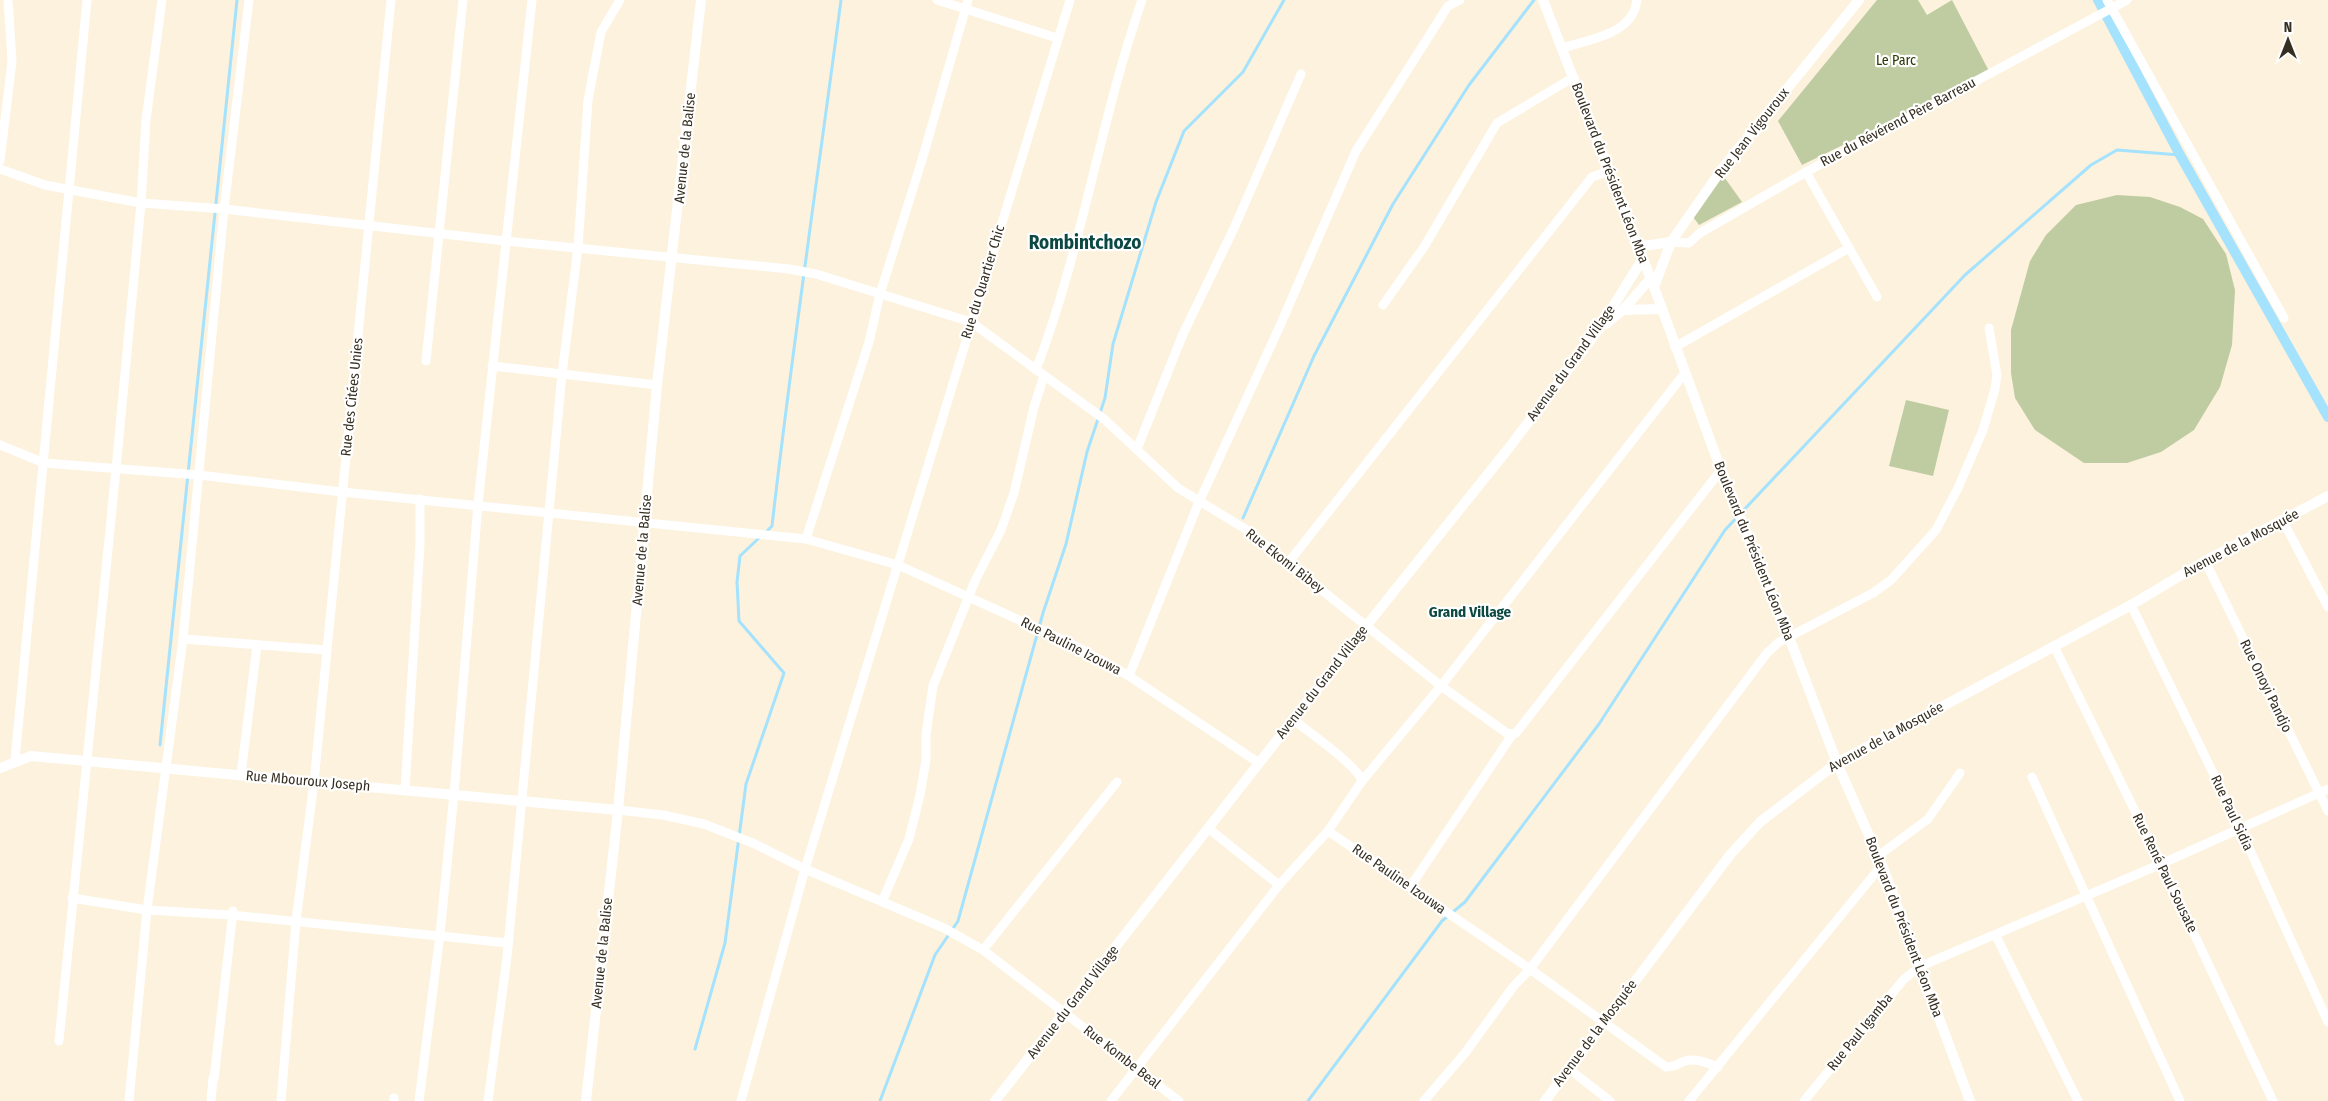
<svg xmlns="http://www.w3.org/2000/svg" width="2328" height="1101" viewBox="0 0 2328 1101" font-family="'Fira Sans Condensed',sans-serif">
	<style>
		.green { fill: #bfcca2 }
		.lines { fill: none; stroke-linecap: round; stroke-linejoin: round }
		.stream { stroke: #a4e2fd; stroke-width: 3 }
		.canal { stroke: #a4e2fd; stroke-width: 10 }
		.minor { stroke: #fff; stroke-width: 9 }
		.tertiary { stroke: #fff; stroke-width: 10 }
		.labels { text-anchor: middle; dominant-baseline: central; stroke-width: 4.5; stroke-linejoin: round; paint-order: stroke }
		.park-label { font-size: 14px; fill: #2c3703; stroke: #fff }
		.street-label { font-size: 14px; fill: #362f21; stroke: #fff }
		.neighbourhood-label { font-size: 15px; font-weight: bold; fill: #0c4943; stroke: #fff }
		.district-label { font-size: 19px; font-weight: bold; fill: #0c4943; stroke: #fff }
	</style>
	<rect width="100%" height="100%" fill="#fdf2dd"/>
	<!-- green -->
	<g class="green">
		<polygon points="1877,0 1918,0 1927,15 1952,0 1990,73 1802,165 1778,121"/>
		<polygon points="1722,174 1742,202 1699,225 1691,214"/>
		<polygon points="2117,195 2150,197 2180,207 2203,219 2226,254 2235,290 2232,345 2220,387 2194,430 2161,452 2127,463 2084,463 2035,430 2015,398 2011,373 2011,330 2030,261 2046,235 2076,205"/>
		<polygon points="1906,400 1949,410 1933,476 1889,466"/>
	</g>
	<g class="lines">
		<!-- stream -->
		<g class="stream">
			<polyline points="1243,518 1314,356 1393,204 1469,85 1534,0"/>
			<path d="M765,533L772,526C792,350 818,175 841,0"/>
			<polyline points="160,745 237,0"/>
			<polyline points="695,1049 725,943 746,784 784,673 739,621 737,582 740,556 760,537"/>
			<polyline points="880,1101 935,955 958,921 1043,613 1066,544 1087,452 1105,398 1113,344 1156,202 1184,131 1243,72 1284,0"/>
			<polyline points="1308,1101 1442,921 1465,902 1599,724 1725,530 1965,275 2091,165 2117,150 2180,155"/>
		</g>
		<!-- canal -->
		<polyline class="canal" points="2098,0 2180,155 2328,417"/>
		<!-- minor -->
		<g class="minor">
			<polyline points="937,0 1057,38"/>
			<polyline points="2107,0 2284,318"/>
			<path d="M1563,48C1584,41 1620,36 1632,15C1635,11 1636,5 1637,0"/>
			<polyline points="0,161 12,61 8,0"/>
			<polyline points="0,169 45,185 141,203 224,209 505,241 789,269 816,274 971,322 1104,419 1178,488 1247,530 1441,686 1508,734 1516,733 1721,470"/>
			<polyline points="1806,172 1877,297"/>
			<polyline points="1671,242 1689,243 1700,233 1806,172 2127,0"/>
			<polyline points="1383,305 1424,247 1497,123 1574,77"/>
			<polyline points="1675,347 1849,248"/>
			<polyline points="426,361 463,0"/>
			<polyline points="492,366 657,385"/>
			<path d="M1036,370C1082,250 1100,121 1142,0"/>
			<polyline points="0,445 44,463 199,475 342,492 806,539 898,565 1072,644 1129,676 1259,763"/>
			<polyline points="1137,449 1183,334 1235,226 1301,74"/>
			<polyline points="2283,521 2328,607"/>
			<polyline points="806,539 869,342 880,294 922,160 968,0"/>
			<polyline points="2205,561 2328,811"/>
			<polyline points="1288,563 1592,177 1609,171"/>
			<polyline points="2131,605 2240,828 2328,1022"/>
			<polyline points="183,639 326,650"/>
			<polyline points="2054,646 2161,864 2273,1101"/>
			<polyline points="1129,676 1199,502 1279,328 1356,151 1448,6 1460,0"/>
			<path d="M1293,719C1308,732 1357,765 1362,781"/>
			<polyline points="15,760 87,0"/>
			<polyline points="241,775 257,645"/>
			<polyline points="2032,777 2180,1101"/>
			<polyline points="405,790 420,544 420,499"/>
			<polyline points="618,810 663,815 704,824 755,844 805,869 944,928 983,950 1179,1101"/>
			<polyline points="1208,828 1279,885"/>
			<path d="M1328,831L1530,969L1666,1067C1675,1067 1677,1064 1685,1061C1696,1058 1708,1063 1718,1067"/>
			<polyline points="1878,856 1928,819 1960,773"/>
			<polyline points="1410,887 1512,735"/>
			<polyline points="72,898 147,910 231,915 508,943"/>
			<polyline points="882,902 909,839 920,795 926,760 926,734 933,686 975,581 1001,530 1014,493 1034,407 1044,376"/>
			<polyline points="1996,936 2078,1101"/>
			<polyline points="983,950 1117,782"/>
			<polyline points="59,1041 116,469 141,203 146,120 162,0"/>
			<polyline points="1569,1069 1610,1101"/>
			<polyline points="214,1079 233,911"/>
			<polyline points="129,1101 147,910 183,639 224,209 249,0"/>
			<polyline points="211,1101 213,1078"/>
			<polyline points="281,1101 296,921 314,782 391,0"/>
			<polyline points="394,1101 394,1098"/>
			<polyline points="419,1101 440,934 454,794 478,504 532,0"/>
			<polyline points="488,1101 507,957 562,374 578,247 588,100 601,32 620,0"/>
			<polyline points="741,1101 805,869 1070,0"/>
			<polyline points="1111,1101 1279,885 1328,831 1362,781 1441,686 1684,374"/>
			<polyline points="1424,1101 1465,1053 1513,987 1530,969 1767,653 1779,642 1873,593 1891,580 1936,530 1958,488 1983,430 1995,389 1997,375 1989,328"/>
			<polyline points="1689,1101 1882,865"/>
			<polyline points="1804,1101 1904,979 1921,966 2161,864 2328,789"/>
		</g>
		<!-- tertiary -->
		<g class="tertiary">
			<polyline points="1543,0 1654,287 1721,470 1789,637 1837,763 1882,865 1970,1101"/>
			<polyline points="1637,247 1671,242"/>
			<polyline points="1654,287 1671,242 1722,169 1859,0"/>
			<polyline points="1623,310 1662,309"/>
			<polyline points="1606,324 1623,310 1650,279"/>
			<polyline points="0,768 31,756 618,810"/>
			<polyline points="586,1101 618,810 657,385 701,0"/>
			<polyline points="995,1101 1367,625 1508,449 1599,329 1642,260"/>
			<polyline points="1545,1101 1730,855 1760,822 1837,763 2131,605 2205,561 2328,496"/>
		</g>
	</g>
	<g class="labels">
		<!-- park labels -->
		<g class="park-label">
			<text x="1896" y="60">Le Parc</text>
		</g>
		<!-- street labels -->
		<g class="street-label">
			<text transform="translate(1898 122) rotate(-28)">Rue du Révérend Père Barreau</text>
			<text transform="translate(1752 133) rotate(-52)">Rue Jean Vigouroux</text>
			<text transform="translate(685 148) rotate(-84)">Avenue de la Balise</text>
			<text transform="translate(1610 173) rotate(69)">Boulevard du Président Léon Mba</text>
			<text transform="translate(983 282) rotate(-73)">Rue du Quartier Chic</text>
			<text transform="translate(1571 363) rotate(-54)">Avenue du Grand Village</text>
			<text transform="translate(352 397) rotate(-84)">Rue des Citées Unies</text>
			<text transform="translate(2241 543) rotate(-28)">Avenue de la Mosquée</text>
			<text transform="translate(642 550) rotate(-85)">Avenue de la Balise</text>
			<text transform="translate(1754 551) rotate(68)">Boulevard du Président Léon Mba</text>
			<text transform="translate(1285 561) rotate(38)">Rue Ekomi Bibey</text>
			<text transform="translate(1071 646) rotate(27)">Rue Pauline Izouwa</text>
			<text transform="translate(1322 682) rotate(-52)">Avenue du Grand Village</text>
			<text transform="translate(2266 686) rotate(64)">Rue Onoyi Pandjo</text>
			<text transform="translate(1886 737) rotate(-29)">Avenue de la Mosquée</text>
			<text transform="translate(308 781) rotate(5)">Rue Mbouroux Joseph</text>
			<text transform="translate(2232 813) rotate(65)">Rue Paul Sidia</text>
			<text transform="translate(2165 873) rotate(64)">Rue René Paul Sousate</text>
			<text transform="translate(1399 879) rotate(35)">Rue Pauline Izouwa</text>
			<text transform="translate(1904 927) rotate(69)">Boulevard du Président Léon Mba</text>
			<text transform="translate(602 953) rotate(-84)">Avenue de la Balise</text>
			<text transform="translate(1073 1002) rotate(-52)">Avenue du Grand Village</text>
			<text transform="translate(1860 1032) rotate(-51)">Rue Paul Igamba</text>
			<text transform="translate(1595 1033) rotate(-53)">Avenue de la Mosquée</text>
			<text transform="translate(1122 1057) rotate(38)">Rue Kombe Beal</text>
		</g>
		<!-- neighbourhood labels -->
		<g class="neighbourhood-label">
			<text x="1470" y="612">Grand Village</text>
		</g>
		<!-- district labels -->
		<g class="district-label">
			<text x="1085" y="242">Rombintchozo</text>
		</g>
	</g>
	<!-- north arrow -->
	<g transform="translate(2288 40)" stroke="#ffffff" stroke-width="4" paint-order="stroke">
	<path d="M0-4L9 19L0 12L-9 19Z" fill="#362f21"/>
	<text y="-8" font-size="14" font-weight="bold" text-anchor="middle" fill="#362f21">N</text>
	</g>
</svg>
